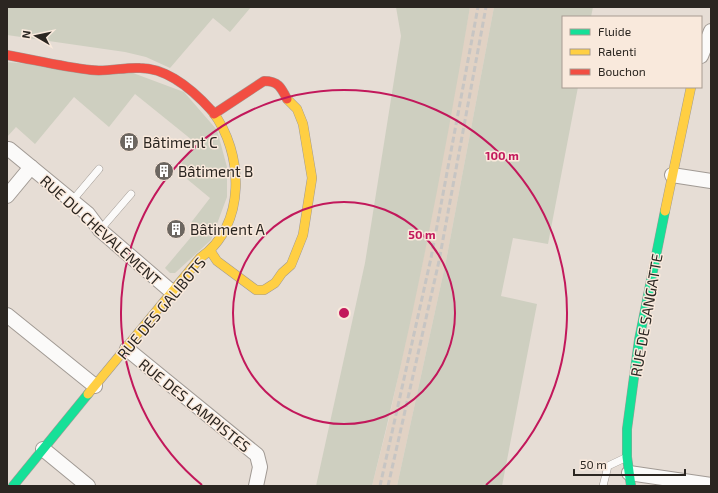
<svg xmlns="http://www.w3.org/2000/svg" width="718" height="493" viewBox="0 0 718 493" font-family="'Exo 2',sans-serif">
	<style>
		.built { fill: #e1d2c4 }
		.green { fill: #cecfc0 }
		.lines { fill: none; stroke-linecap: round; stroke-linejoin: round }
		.lane-casing { stroke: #a19a94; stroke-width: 8 }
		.street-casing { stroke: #a19a94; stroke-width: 16 }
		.fast-casing { stroke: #a19a94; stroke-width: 10 }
		.slow-casing { stroke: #a19a94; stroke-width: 10 }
		.jam-casing { stroke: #a19a94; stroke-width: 10 }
		.lane { stroke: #fbfaf9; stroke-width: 7 }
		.street { stroke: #fbfaf9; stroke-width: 14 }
		.fast { stroke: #16e098; stroke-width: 9 }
		.slow { stroke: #ffcf43; stroke-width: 9 }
		.jam { stroke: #f24e42; stroke-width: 9 }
		.rail { stroke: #c7c5c3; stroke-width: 3; stroke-dasharray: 6 3; stroke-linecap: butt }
		.ring { fill: none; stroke: #c2185b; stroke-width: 2 }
		.labels { text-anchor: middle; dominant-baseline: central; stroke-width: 3; stroke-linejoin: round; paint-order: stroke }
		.poi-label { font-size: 15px; fill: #2b2621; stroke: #f9e9dc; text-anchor: start }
		.street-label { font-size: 15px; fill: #2b2621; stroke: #f9e9dc }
		.centre { fill: #c2185b; stroke: #f9e9dc; stroke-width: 2 }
		.ring-label { font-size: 12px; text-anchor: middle; font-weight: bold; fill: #c2185b; stroke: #f9e9dc; stroke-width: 3; stroke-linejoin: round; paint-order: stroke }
	</style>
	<rect width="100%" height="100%" fill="#e6ddd5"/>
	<!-- built -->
	<polygon class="built" points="470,7 494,7 446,261 397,486 372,486 389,419 424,255"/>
	<!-- green -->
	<g class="green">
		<polygon points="7,7 251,7 230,32 213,18 170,68 146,57 125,52 7,35"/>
		<path d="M396,7H470C443,168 412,328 372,486H316L365,263L401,36Z"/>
		<polygon points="494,7 593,7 591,17 563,17 563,87 578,87 548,244 513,238 501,296 537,304 502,486 397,486 446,261"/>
		<polygon points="7,62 133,73 184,92 217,130 227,167 227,197 211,240 175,273 170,273 165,268 197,230 190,224 210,198 187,179 192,172 181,163 197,144 135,94 109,127 74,97 35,144 16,127 7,137"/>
	</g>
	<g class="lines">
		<!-- lane casing -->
		<g class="lane-casing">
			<g id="lane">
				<polyline points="72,201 99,169"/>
				<polyline points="100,230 131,194"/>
				<polyline points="603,486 608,466 625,458"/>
			</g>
		</g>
		<!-- street casing -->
		<g class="street-casing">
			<g id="street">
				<polyline points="701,56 711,31"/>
				<polyline points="9,149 88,214 100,230 172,292"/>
				<polyline points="672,175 711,181"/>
				<polyline points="7,196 31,167"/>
				<polyline points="7,315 95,386"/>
				<polyline points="127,349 257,455 260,467 256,486"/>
				<polyline points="43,449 88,486"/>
				<polyline points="629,473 711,485"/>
			</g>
		</g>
		<!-- fast casing -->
		<g class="fast-casing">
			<g id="fast">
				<polyline points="13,486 88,394"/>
				<polyline points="631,486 627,457 627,429 639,340 665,211"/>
			</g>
		</g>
		<!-- slow casing -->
		<g class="slow-casing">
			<g id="slow">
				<polyline points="665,211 691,87"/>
				<polyline points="211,252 217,261 256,290 264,290 275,283 282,273 291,265 303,235 312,178 303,124 297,109 287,99"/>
				<path d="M88,394L200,258C247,226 244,152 212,111"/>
			</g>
		</g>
		<!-- jam casing -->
		<g class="jam-casing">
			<g id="jam">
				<path d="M7,55C35,60 63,67 91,70C108,72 124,67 140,68C168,68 194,91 212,111"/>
				<path d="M214,114L264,81C278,81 281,87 287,99"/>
			</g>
		</g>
		<!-- lane -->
		<use href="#lane" class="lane"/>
		<!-- street -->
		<use href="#street" class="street"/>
		<!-- fast -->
		<use href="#fast" class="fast"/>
		<!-- slow -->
		<use href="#slow" class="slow"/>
		<!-- jam -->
		<use href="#jam" class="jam"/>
		<!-- rail -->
		<g class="rail">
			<polyline points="380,486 431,258 478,7"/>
			<polyline points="388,486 439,261 486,7"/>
		</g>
	</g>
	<!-- distance rings -->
	<g class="ring">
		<circle cx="344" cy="313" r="111"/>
		<path d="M202 485A223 223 0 1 1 486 485"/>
	</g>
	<!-- icons -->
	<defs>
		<g id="building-disc" transform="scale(1)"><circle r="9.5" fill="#6c6660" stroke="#f9e9dc"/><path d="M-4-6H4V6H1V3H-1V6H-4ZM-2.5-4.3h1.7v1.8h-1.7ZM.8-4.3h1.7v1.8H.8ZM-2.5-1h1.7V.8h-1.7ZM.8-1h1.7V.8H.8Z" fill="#fff"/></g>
	</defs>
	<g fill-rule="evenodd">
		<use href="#building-disc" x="129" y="142"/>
		<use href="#building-disc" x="164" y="171"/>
		<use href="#building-disc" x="176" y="229"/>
	</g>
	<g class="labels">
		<!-- poi labels -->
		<g class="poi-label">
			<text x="143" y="142">Bâtiment C</text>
			<text x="178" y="171">Bâtiment B</text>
			<text x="190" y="229">Bâtiment A</text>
		</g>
		<!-- street labels -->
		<g class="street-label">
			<text transform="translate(101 230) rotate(42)">RUE DU CHEVALEMENT</text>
			<text transform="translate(161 308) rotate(-50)">RUE DES GALIBOTS</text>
			<text transform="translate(646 315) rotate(-80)">RUE DE SANGATTE</text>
			<text transform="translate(195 405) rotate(39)">RUE DES LAMPISTES</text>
		</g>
	</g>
	<circle cx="344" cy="313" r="6" class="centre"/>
	<g class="ring-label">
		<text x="502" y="160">100 m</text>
		<text x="422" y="239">50 m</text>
	</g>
	<!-- border -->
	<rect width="718" height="493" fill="none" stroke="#2b2621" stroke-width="16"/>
	<!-- legend -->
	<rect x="562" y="16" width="140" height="72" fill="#f9e9dc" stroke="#a79b91"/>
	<rect x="570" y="29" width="20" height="6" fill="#16e098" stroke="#a79b91"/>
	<text x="598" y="36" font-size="12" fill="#2b2621">Fluide</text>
	<rect x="570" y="49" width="20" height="6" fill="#ffcf43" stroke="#a79b91"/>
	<text x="598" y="56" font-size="12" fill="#2b2621">Ralenti</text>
	<rect x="570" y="69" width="20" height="6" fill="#f24e42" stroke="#a79b91"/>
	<text x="598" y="76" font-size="12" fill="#2b2621">Bouchon</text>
	<!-- north arrow -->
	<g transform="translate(36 36) rotate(279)" stroke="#f9e9dc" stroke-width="3" paint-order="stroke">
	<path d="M0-3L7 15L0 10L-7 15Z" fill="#2b2621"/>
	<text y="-6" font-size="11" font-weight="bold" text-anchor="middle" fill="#2b2621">N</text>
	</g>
	<!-- scale -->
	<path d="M574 469v6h111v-6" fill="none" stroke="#2b2621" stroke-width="2"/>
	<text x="580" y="469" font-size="12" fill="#2b2621" stroke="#f9e9dc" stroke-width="3" paint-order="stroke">50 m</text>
</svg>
